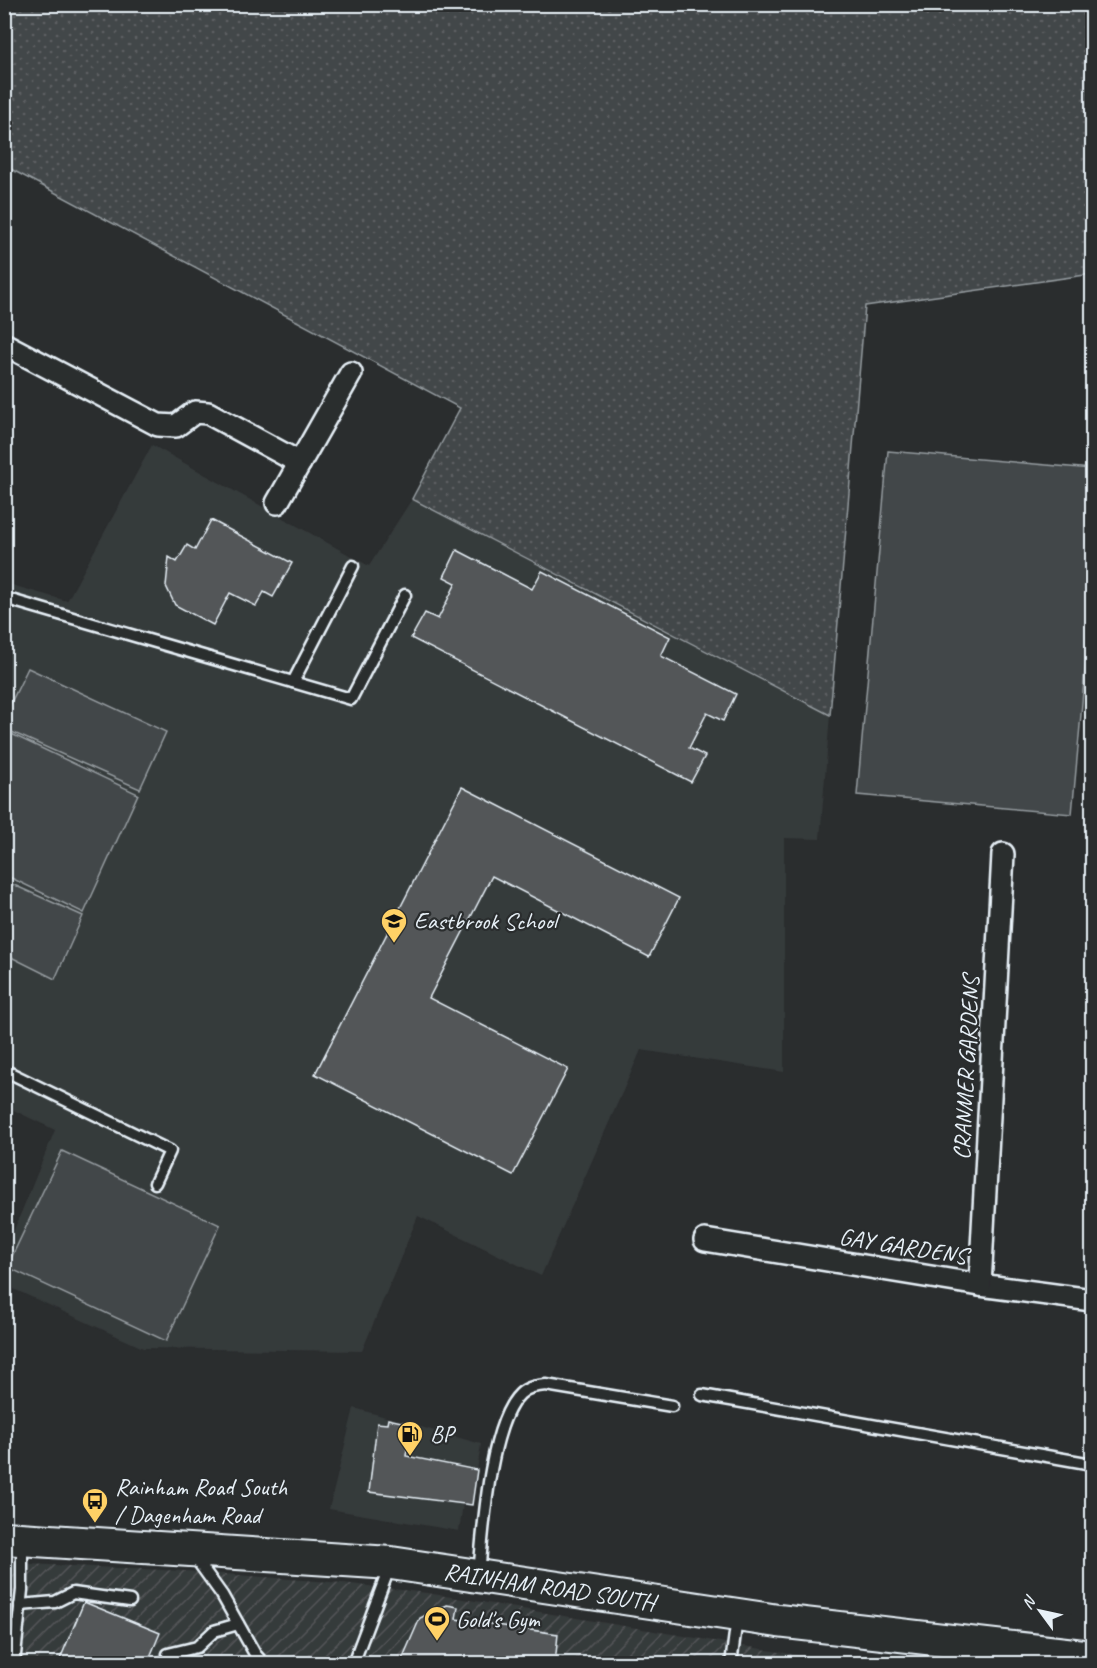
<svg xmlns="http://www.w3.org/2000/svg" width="1097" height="1668" viewBox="0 0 1097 1668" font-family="Caveat,sans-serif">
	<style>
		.built { fill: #363a3b }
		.industrial { fill: url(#industrial-furrows) }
		.park { fill: url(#park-dots); stroke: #959ca0; stroke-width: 1.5 }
		.garden { fill: #424648; stroke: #959ca0; stroke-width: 1.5 }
		.building { fill: #535759; stroke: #e8f1f8; stroke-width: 1.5 }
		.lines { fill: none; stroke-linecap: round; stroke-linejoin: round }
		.service-casing { stroke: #e8f1f8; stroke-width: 15 }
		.minor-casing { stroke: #e8f1f8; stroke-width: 26 }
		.primary-casing { stroke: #e8f1f8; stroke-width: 36 }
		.service { stroke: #2a2d2e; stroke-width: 10 }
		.minor { stroke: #2a2d2e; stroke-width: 21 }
		.primary { stroke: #2a2d2e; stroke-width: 32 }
		.labels { text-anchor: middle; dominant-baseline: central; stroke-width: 4.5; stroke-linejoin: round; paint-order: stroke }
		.poi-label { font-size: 24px; fill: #e8f1f8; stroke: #2a2d2e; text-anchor: start }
		.street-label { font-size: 24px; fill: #e8f1f8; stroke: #2a2d2e }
	</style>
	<defs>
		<pattern id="industrial-furrows" width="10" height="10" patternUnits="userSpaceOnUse" patternTransform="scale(1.5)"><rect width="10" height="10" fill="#363a3b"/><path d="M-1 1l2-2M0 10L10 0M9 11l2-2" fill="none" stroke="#535758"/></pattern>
		<pattern id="park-dots" width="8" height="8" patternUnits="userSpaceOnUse" patternTransform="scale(1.5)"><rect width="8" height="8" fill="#424648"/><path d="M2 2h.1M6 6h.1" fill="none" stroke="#5d6163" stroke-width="1.8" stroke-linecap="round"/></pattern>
	</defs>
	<rect width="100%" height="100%" fill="#2a2d2e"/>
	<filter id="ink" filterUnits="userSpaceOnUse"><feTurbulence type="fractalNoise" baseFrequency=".0167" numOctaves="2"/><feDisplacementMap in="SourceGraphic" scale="12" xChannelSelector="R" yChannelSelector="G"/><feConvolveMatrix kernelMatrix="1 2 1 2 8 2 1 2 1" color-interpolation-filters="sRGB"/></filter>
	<g filter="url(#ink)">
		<!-- built -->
		<g class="built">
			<polygon points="152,445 369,566 412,499 830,715 820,839 784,838 784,1072 641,1050 541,1276 418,1216 362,1351 143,1348 5,1285 5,1252 55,1130 5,1106 5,583 67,601"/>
			<polygon points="354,1408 481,1444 472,1505 463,1504 459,1531 329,1509"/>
		</g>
		<!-- industrial -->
		<polygon class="industrial" points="5,1563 185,1571 343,1583 427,1593 845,1663 5,1664"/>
		<!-- park -->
		<polygon class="park" points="4,5 1092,5 1092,274 865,306 830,715 412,499 460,408 5,166"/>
		<!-- garden -->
		<g class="garden">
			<polygon points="888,451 1092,469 1092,592 1072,814 857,795"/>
			<polygon points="28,668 166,732 140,789 5,729 5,715"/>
			<polygon points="5,731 138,794 84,913 5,875"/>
			<polygon points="5,881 83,916 55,979 5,954"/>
			<polygon points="62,1151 220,1225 166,1341 7,1267"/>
		</g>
		<!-- building -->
		<g class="building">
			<polygon points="211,520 292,563 273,597 264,592 256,606 230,593 213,625 175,605 166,586 169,557 177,562 187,545 195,550"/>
			<polygon points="457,550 532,589 542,571 670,637 661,656 736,694 723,721 707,713 689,748 705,756 691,782 411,638 425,613 438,619 456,583 444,577"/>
			<polygon points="462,787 679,898 649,957 492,876 429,998 568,1069 513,1175 315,1074"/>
			<polygon points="388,1419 411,1424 406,1456 477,1470 472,1505 369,1492 377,1423 387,1424"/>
			<polygon points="84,1602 160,1633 147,1664 58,1664"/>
			<polygon points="447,1605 458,1607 456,1619 558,1634 555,1664 400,1664 420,1618"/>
		</g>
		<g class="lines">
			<!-- service casing -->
			<g class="service-casing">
				<g id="service">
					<polyline points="4,598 351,699 405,595"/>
					<polyline points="293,682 353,566"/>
					<polyline points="4,1070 170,1151 155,1183"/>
					<polyline points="702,1395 1092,1464"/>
					<polyline points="194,1556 222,1595 255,1654 264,1664"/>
					<path d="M479,1575C483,1532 489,1424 520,1394C527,1387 536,1386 546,1385L672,1406"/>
					<polyline points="20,1605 55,1602 73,1593 130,1601"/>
					<polyline points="168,1654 197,1647 214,1631 238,1624"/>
					<polyline points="14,1664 22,1590 22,1542"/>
					<polyline points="353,1664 390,1566"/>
					<polyline points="731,1664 737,1618"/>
				</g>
			</g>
			<!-- minor casing -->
			<g class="minor-casing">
				<g id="minor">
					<polyline points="4,344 158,425 176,426 195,412 208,413 300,463"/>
					<polyline points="277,503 351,373"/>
					<polyline points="705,1240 980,1285 1092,1300"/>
					<polyline points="980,1285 1003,854"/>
					<polyline points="955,1664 958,1643"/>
				</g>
			</g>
			<!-- primary casing -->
			<g class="primary-casing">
				<g id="primary">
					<path id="s1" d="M4,1538L391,1563L778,1621L1092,1657"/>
				</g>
			</g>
			<!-- service -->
			<use href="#service" class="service"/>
			<!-- minor -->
			<use href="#minor" class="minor"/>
			<!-- primary -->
			<use href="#primary" class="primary"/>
		</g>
	</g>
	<!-- icons -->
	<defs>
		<g id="school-pin" transform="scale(1.35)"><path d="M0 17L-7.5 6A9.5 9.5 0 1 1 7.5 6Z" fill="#ffd166" stroke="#2a2d2e"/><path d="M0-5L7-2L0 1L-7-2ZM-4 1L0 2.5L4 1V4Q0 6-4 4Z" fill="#111"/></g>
		<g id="fuel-pin" transform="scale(1.35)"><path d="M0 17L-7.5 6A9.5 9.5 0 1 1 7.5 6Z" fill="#ffd166" stroke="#2a2d2e"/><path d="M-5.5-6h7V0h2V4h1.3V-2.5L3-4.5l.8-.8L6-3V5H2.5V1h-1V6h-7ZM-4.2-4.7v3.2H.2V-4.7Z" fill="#111"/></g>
		<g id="bus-pin" transform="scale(1.35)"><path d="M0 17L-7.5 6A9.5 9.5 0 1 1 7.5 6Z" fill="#ffd166" stroke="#2a2d2e"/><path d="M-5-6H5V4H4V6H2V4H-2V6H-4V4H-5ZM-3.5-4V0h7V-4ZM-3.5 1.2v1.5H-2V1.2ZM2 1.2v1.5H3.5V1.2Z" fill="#111"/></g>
		<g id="stadium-pin" transform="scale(1.35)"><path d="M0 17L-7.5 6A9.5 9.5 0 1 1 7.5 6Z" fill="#ffd166" stroke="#2a2d2e"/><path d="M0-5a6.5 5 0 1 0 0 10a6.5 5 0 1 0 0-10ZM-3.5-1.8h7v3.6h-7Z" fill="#111"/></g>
	</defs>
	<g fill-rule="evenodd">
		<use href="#school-pin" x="394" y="921"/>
		<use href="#fuel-pin" x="410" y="1434"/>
		<use href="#bus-pin" x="95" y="1501"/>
		<use href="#stadium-pin" x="437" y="1619"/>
	</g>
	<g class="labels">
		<!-- poi labels -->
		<g class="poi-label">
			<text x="414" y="921">Eastbrook School</text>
			<text x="430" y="1434">BP</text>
			<text x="115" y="1487">Rainham Road South<tspan x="115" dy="28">/ Dagenham Road</tspan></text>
			<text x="456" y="1619">Gold's Gym</text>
		</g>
		<!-- street labels -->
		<g class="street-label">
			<text transform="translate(966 1068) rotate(-87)">CRANMER GARDENS</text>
			<text transform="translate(903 1246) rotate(9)">GAY GARDENS</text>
			<text stroke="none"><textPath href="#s1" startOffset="548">RAINHAM ROAD SOUTH</textPath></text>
		</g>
	</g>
	<!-- margin -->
	<rect width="1097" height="1668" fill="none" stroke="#2a2d2e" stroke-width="24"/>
	<rect x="12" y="12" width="1073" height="1644" fill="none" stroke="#e8f1f8" stroke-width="2" filter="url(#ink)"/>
	<!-- north arrow -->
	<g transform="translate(1040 1611) rotate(303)" stroke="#2a2d2e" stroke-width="4.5" paint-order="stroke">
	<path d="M0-4.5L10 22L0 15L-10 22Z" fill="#e8f1f8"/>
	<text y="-9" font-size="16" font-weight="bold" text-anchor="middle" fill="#e8f1f8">N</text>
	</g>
</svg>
